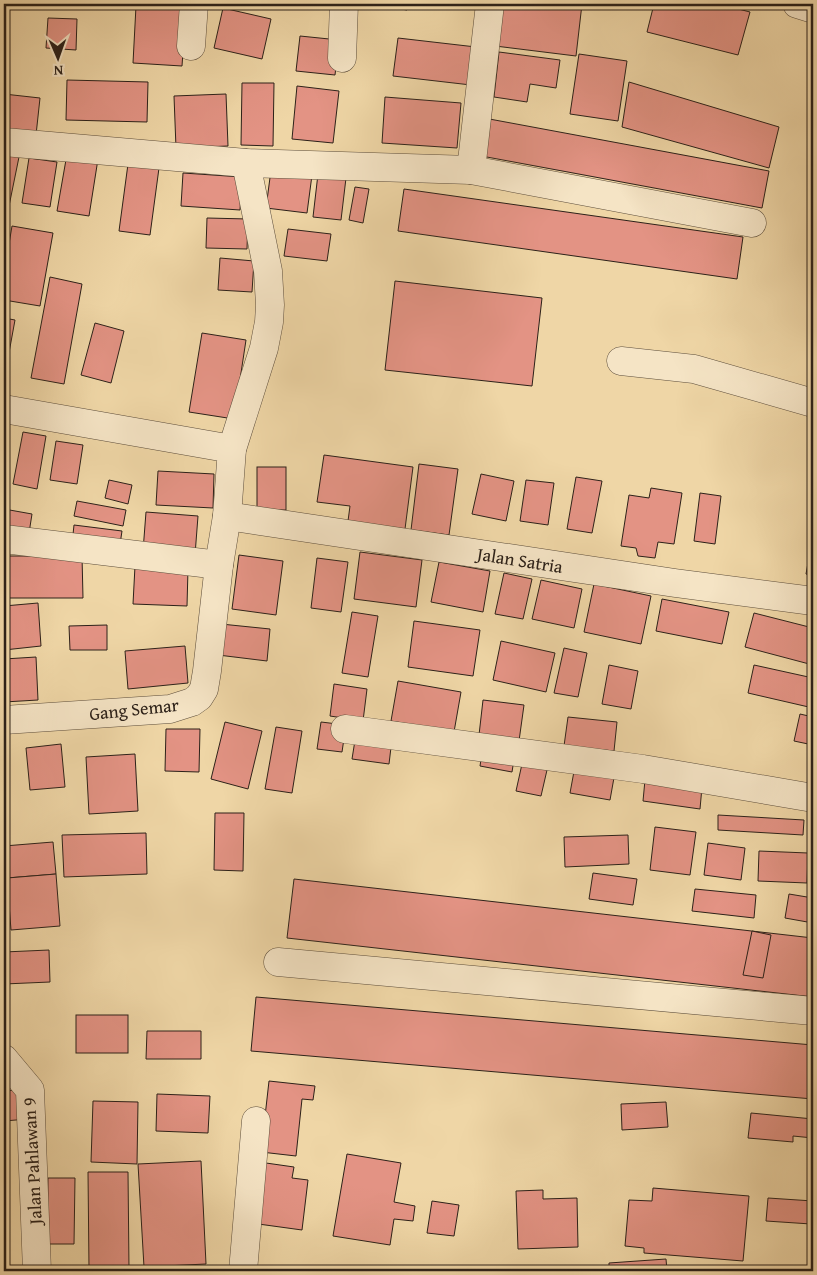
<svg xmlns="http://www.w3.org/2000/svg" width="817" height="1275" viewBox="0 0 817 1275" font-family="'Gentium Book Plus',serif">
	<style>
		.building { fill: #e39384; stroke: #2c2119 }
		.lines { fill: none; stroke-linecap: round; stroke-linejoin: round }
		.minor-casing { stroke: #5d4e3c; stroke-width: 29 }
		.minor { stroke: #f5e4c5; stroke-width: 28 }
		.labels { text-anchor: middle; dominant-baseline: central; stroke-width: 4; stroke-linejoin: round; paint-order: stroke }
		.street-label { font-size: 18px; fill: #2c2119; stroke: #f5e4c5 }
	</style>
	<rect width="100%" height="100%" fill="#efd6a6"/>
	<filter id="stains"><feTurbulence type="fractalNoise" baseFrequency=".004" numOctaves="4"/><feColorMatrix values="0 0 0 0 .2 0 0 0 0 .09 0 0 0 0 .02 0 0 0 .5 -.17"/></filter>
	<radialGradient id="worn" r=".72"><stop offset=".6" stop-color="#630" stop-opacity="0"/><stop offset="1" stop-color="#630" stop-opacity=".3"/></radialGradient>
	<!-- building -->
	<g class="building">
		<polygon points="372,4 408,4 407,10"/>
		<polygon points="493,4 582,4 576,56 487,45"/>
		<polygon points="654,4 719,4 750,12 738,55 647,32"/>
		<polygon points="136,6 186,8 182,66 133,63"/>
		<polygon points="223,8 271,19 262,59 214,48"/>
		<polygon points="48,18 77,19 76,50 46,48"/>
		<polygon points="300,36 339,40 335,75 296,71"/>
		<polygon points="398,38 476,47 471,85 393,76"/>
		<polygon points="499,52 560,60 556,88 530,84 527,102 494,97"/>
		<polygon points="579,54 627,61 618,121 570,114"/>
		<polygon points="67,80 148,82 147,122 66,120"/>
		<polygon points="629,82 779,127 769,168 622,127"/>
		<polygon points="242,83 274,83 273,146 241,145"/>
		<polygon points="297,86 339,91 333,143 292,139"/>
		<polygon points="4,94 40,98 36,135 4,132"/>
		<polygon points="226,94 228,146 176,148 174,96"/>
		<polygon points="385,97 461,103 457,148 382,143"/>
		<polygon points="484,118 769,171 762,208 476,155"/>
		<polygon points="4,154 19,157 9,206 4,205"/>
		<polygon points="67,154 98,159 89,216 57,211"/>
		<polygon points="29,158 57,162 50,207 22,203"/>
		<polygon points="128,164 159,168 150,235 119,231"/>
		<polygon points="271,170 312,175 307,213 266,208"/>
		<polygon points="183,173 242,177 240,210 181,206"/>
		<polygon points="318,174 346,178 341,220 313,217"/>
		<polygon points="355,187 369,189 363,223 349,220"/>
		<polygon points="404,189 743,237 737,279 398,231"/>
		<polygon points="207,218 248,219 247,249 206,248"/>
		<polygon points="12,226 53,233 40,306 4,300 4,274"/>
		<polygon points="288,229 331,234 327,261 284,256"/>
		<polygon points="220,258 254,261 252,292 218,290"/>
		<polygon points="50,277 82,284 64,384 31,378"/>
		<polygon points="395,281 542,298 532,386 385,370"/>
		<polygon points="4,318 15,320 6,369 4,369"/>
		<polygon points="95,323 124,331 111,383 81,375"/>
		<polygon points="202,333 246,340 234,419 189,412"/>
		<polygon points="23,432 46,436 37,489 13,484"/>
		<polygon points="56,441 83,445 77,484 50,480"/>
		<polygon points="324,455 413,467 405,529 348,521 350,506 317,502"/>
		<polygon points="419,464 458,469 449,535 411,530"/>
		<rect x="257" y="467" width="29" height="43"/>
		<polygon points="158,471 214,474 213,508 156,505"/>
		<polygon points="481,474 514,481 506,521 472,514"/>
		<polygon points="576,477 602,481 592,533 567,529"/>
		<polygon points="109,480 132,485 128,504 105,498"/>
		<polygon points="526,480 554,483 548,525 520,521"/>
		<polygon points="651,488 682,493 674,544 658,542 655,558 638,556 636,548 621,546 629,495 649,498"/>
		<polygon points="700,493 721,496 715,544 694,541"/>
		<polygon points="77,501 126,510 123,526 74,516"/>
		<polygon points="4,509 32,514 29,533 4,529"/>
		<polygon points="146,512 198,516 195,555 143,551"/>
		<polygon points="74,525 122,531 119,551 72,544"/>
		<polygon points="813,535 813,576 806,574"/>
		<polygon points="360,552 422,560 416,607 354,599"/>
		<polygon points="239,555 283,561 276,615 232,609"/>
		<polygon points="7,556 82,556 83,598 7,598"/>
		<polygon points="317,558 348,562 341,612 311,608"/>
		<polygon points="439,562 490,571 483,612 431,602"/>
		<polygon points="135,566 188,569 187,606 133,604"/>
		<polygon points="504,573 532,579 523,619 495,614"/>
		<polygon points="541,580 582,589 574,628 532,619"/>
		<polygon points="594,584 651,596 641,644 584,632"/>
		<polygon points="662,599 729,612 722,644 656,631"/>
		<polygon points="38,603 41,646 4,650 4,606"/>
		<polygon points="352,612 378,616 368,677 342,673"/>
		<polygon points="754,613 813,628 813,665 745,647"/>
		<polygon points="414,621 480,630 473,676 408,667"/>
		<polygon points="221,624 270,629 267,661 218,655"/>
		<polygon points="107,625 107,650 70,650 69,626"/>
		<polygon points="501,641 555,653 546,692 493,680"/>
		<polygon points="185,646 188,683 128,689 125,651"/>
		<polygon points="564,648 587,653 578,697 554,693"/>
		<polygon points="36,657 38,700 4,702 4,659"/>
		<polygon points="609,665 638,671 631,709 602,704"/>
		<polygon points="754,665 813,678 813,708 748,693"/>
		<polygon points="398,681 461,692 454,732 391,721"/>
		<polygon points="334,684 367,689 363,721 330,716"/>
		<polygon points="483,700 524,705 519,741 479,735"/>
		<polygon points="800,714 813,717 813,745 794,741"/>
		<polygon points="568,717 617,722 614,751 564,746"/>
		<polygon points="225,722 262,731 248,789 211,779"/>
		<polygon points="321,722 346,725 342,752 317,749"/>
		<polygon points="276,727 302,731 292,793 265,789"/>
		<polygon points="166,729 200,729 199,772 165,771"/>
		<polygon points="356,734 392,739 389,764 352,759"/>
		<polygon points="61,744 65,787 30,790 26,748"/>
		<polygon points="483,747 515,753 512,772 480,766"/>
		<polygon points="135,754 138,811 89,814 86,757"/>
		<polygon points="522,764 547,770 541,796 516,791"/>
		<polygon points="575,766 615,772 610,800 570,793"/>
		<polygon points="645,780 702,787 700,809 643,801"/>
		<polygon points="215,813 244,813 243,871 214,870"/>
		<polygon points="718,815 804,820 803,835 718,830"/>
		<polygon points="655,827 696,832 690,875 650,870"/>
		<polygon points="146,833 147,874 64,877 62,835"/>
		<polygon points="628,835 629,864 565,867 564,837"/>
		<polygon points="53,842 56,874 7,878 4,846"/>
		<polygon points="708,843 745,848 741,880 704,875"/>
		<polygon points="759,851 808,853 807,883 758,881"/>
		<polygon points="593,873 637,879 633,905 589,899"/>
		<polygon points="56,874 60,926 11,930 7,878"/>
		<polygon points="294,879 813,938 813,997 287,938"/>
		<polygon points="695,889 756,895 754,918 692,911"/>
		<polygon points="789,894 813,898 813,923 785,918"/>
		<polygon points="752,931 771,935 763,978 743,975"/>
		<polygon points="49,950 50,982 4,984 4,952"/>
		<polygon points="256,997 813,1045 813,1099 251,1051"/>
		<rect x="76" y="1015" width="52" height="38"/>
		<polygon points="147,1031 201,1031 201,1059 146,1059"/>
		<polygon points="269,1081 315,1086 313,1100 302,1099 296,1156 261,1152"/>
		<polygon points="26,1089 28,1119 4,1121 4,1091"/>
		<polygon points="157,1094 210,1096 208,1133 156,1131"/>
		<polygon points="93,1101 138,1102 137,1164 91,1162"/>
		<polygon points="666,1102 668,1127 622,1130 621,1104"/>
		<polygon points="751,1113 813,1119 813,1138 793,1136 793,1142 748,1138"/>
		<polygon points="347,1154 401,1163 394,1202 415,1206 413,1221 394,1219 390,1245 333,1236"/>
		<polygon points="201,1161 206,1264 144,1267 138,1164"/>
		<polygon points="259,1162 294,1167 292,1178 308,1180 302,1230 251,1223"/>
		<polygon points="88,1172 128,1172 129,1269 89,1269"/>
		<polygon points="48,1178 75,1178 74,1244 47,1244"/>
		<polygon points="653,1188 749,1196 743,1261 644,1253 644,1248 625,1246 629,1200 652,1201"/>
		<polygon points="543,1190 543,1199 577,1198 578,1247 518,1249 516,1191"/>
		<polygon points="768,1198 813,1201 813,1252 809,1252 811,1224 766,1221"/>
		<polygon points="432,1201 459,1205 454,1236 427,1233"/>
		<polygon points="666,1259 667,1271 609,1271 609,1263"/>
	</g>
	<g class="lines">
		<!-- minor casing -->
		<g class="minor-casing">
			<g id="minor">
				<polyline points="797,4 813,9"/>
				<polyline points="191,46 194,4"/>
				<polyline points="342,58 344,4"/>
				<polyline points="4,142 246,163 471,170 752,223"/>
				<polyline points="471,170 490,4"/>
				<polyline points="621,361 694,369 813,403"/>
				<polyline points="4,409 232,449"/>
				<polyline points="227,516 675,583 813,601"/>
				<polyline points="4,539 219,565"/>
				<polyline points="4,720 170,709 192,702 199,697 204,689 207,671 219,565 227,516 232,449 264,348 269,322 270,305 268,271 246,163"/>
				<polyline points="345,729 643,769 813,798"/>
				<polyline points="278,962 813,1011"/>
				<polyline points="4,1059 30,1090 37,1271"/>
				<polyline points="243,1271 256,1121"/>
			</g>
		</g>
		<!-- minor -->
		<use href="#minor" class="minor"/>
	</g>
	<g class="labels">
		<!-- street labels -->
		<g class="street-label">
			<text transform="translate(520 560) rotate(9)">Jalan Satria</text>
			<text transform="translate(134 709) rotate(-6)">Gang Semar</text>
			<text transform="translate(32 1161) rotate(-93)">Jalan Pahlawan 9</text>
		</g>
	</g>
	<!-- margin -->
	<rect width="817" height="1275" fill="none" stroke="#efd6a6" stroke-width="20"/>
	<rect x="5" y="5" width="807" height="1265" fill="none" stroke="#2c2119" stroke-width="2.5"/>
	<rect x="10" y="10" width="797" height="1255" fill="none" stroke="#2c2119"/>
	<!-- north arrow -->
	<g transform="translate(58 58) rotate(178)" stroke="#f5e4c5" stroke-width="4" paint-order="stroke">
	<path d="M0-4L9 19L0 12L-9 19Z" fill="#2c2119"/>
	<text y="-8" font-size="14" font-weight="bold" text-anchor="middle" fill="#2c2119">N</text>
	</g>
	<rect width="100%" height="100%" filter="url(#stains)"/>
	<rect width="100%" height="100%" fill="url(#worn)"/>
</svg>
